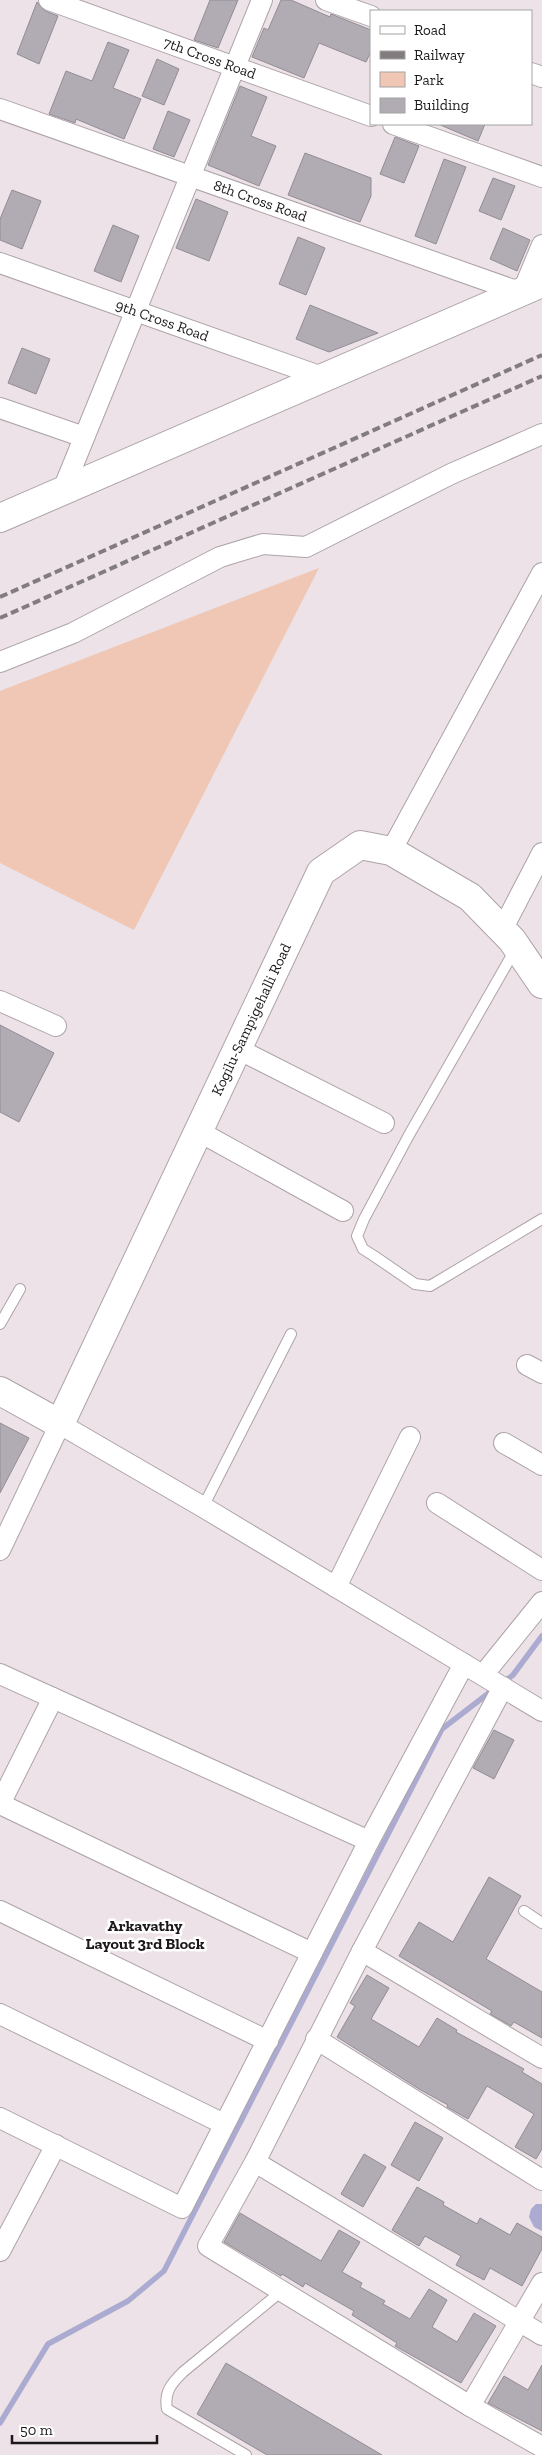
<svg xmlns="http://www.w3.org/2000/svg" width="542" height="2455" viewBox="0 0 542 2455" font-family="'Zilla Slab',serif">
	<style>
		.green { fill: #efc7b4 }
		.water { fill: #abaad0 }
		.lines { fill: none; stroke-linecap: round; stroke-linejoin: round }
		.stream { stroke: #abaad0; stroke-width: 5.5 }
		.building { fill: #b1abb3; stroke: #928d94 }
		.lane-casing { stroke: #ada3a8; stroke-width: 12 }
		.street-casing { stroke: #ada3a8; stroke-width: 22 }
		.secondary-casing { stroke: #ada3a8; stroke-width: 30 }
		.lane { stroke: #fff; stroke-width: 10 }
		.street { stroke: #fff; stroke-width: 20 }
		.secondary { stroke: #fff; stroke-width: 28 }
		.rail { stroke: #837c7f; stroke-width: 4; stroke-dasharray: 8 4; stroke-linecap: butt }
		.labels { text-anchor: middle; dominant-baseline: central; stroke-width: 5; stroke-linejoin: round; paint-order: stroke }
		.street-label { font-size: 15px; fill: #1c181a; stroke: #fff }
		.neighbourhood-label { font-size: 16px; font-weight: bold; fill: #1c181a; stroke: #fff }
	</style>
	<rect width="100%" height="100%" fill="#ece2e7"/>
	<!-- green -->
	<polygon class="green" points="319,568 134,930 0,863 0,691"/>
	<!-- water -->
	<polygon class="water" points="536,2204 542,2204 542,2231 534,2227 529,2217 531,2209"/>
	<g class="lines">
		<!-- stream -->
		<g class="stream">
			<polyline points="504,1682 513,1675 542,1636"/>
			<polyline points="0,2423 48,2344 128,2301 164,2271 442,1729 494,1689"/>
		</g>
	</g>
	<!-- building -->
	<g class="building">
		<polygon points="210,0 238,0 218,48 194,40"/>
		<polygon points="281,0 291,0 330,17 331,14 371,30 371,51 366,62 319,43 304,78 252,57 264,28 268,30"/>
		<polygon points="37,2 45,11 58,16 39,64 17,54"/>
		<polygon points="108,42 129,50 113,88 141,99 124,139 76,119 75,123 49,114 66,71 92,81"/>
		<polygon points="157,59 179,69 164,105 142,96"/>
		<polygon points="240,86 267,97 251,136 276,146 259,186 208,165"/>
		<polygon points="168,111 190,120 174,157 153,149"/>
		<polygon points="438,124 485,124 478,141"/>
		<polygon points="395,137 419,146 404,183 380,174"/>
		<polygon points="305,153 371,178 371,196 360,222 288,195"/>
		<polygon points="444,159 466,167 436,244 415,236"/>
		<polygon points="493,178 515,186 501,220 479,211"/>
		<polygon points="12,190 41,201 22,249 0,240 0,219"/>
		<polygon points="196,199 228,212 209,261 176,248"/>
		<polygon points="113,225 139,236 121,282 94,271"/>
		<polygon points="503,228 530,240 517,271 490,259"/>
		<polygon points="298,237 325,248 306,295 279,284"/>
		<polygon points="310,305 378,333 329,352 296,339"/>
		<polygon points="22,348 50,359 36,394 8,383"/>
		<polygon points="0,1025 54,1053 19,1122 0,1112"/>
		<polygon points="0,1423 29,1438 0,1493"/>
		<polygon points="494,1730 514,1740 494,1779 473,1768"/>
		<polygon points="489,1877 521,1896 486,1959 542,1992 542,2038 514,2022 511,2026 490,2014 492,2011 399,1956 419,1922 453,1942"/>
		<polygon points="367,1975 389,1988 371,2019 419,2047 437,2018 457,2030 456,2032 524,2069 522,2072 542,2084 542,2149 536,2159 515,2147 534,2114 487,2086 468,2119 447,2107 448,2105 419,2089 337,2037 355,2006 350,2003"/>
		<polygon points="415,2122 443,2138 419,2181 391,2165"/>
		<polygon points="364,2154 386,2167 363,2207 341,2194"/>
		<polygon points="417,2187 444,2202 443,2205 477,2224 480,2218 510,2235 517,2223 542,2237 542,2249 522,2286 490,2268 484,2280 456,2265 461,2256 425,2236 419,2246 392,2230"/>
		<polygon points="240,2213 321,2261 339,2230 360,2242 342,2272 362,2283 360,2287 385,2301 383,2304 410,2319 429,2289 447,2300 432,2327 457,2342 474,2313 496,2326 461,2383 395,2346 397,2343 352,2315 354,2311 305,2283 303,2287 282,2274 281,2276 224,2242"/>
		<polygon points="226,2363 382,2455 267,2455 197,2414"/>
		<polygon points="542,2365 542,2431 488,2403 504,2376 528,2390"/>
	</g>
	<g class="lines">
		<!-- lane casing -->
		<g class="lane-casing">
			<g id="lane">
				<polyline points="516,948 409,1135 364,1219 357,1236 363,1249 374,1256 415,1284 430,1286 542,1219"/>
				<polyline points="0,1324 20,1289"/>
				<polyline points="203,1507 291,1334"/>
				<polyline points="524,1911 542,1923"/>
				<path d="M246,2455L167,2409C164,2392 171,2384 183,2372L283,2290"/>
			</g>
		</g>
		<!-- street casing -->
		<g class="street-casing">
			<g id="street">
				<path id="s1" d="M49,0L371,116"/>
				<polyline points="326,0 371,16"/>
				<polyline points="531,73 542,77"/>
				<path id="s2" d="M0,109L522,293L542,245"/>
				<polyline points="393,124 542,177"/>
				<path id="s3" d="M0,263L325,378"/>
				<polyline points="0,408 84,437"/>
				<polyline points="62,492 262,0"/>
				<polyline points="0,662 73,633 220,557 263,544 306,547 451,474 542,434"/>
				<polyline points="391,851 542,573"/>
				<polyline points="502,930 542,853"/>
				<polyline points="0,1001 56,1026"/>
				<polyline points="236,1048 384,1123"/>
				<polyline points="198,1131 343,1211"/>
				<polyline points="527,1365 542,1373"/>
				<polyline points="504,1443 542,1465"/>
				<polyline points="437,1503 542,1570"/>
				<polyline points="0,1550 60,1424 203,1507 542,1711"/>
				<polyline points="336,1587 410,1437"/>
				<polyline points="0,1674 369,1841"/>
				<polyline points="483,1675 542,1602"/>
				<polyline points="0,1804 312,1953"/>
				<polyline points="0,1804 53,1698"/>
				<polyline points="0,1911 268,2041"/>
				<polyline points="362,1951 542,2058"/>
				<polyline points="0,2014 224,2124"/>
				<polyline points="316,2039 542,2180"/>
				<polyline points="0,2118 182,2208 369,1841 464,1664"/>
				<polyline points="255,2162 542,2335"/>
				<polyline points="0,2251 56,2145"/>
				<polyline points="542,2283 470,2406 542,2447"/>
				<polyline points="470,2406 208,2246 255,2162 362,1951 503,1687"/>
			</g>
		</g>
		<!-- secondary casing -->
		<g class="secondary-casing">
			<g id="secondary">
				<polyline points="0,518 542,283"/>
				<path id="s4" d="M0,1391L60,1424L321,872L360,845L391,851L470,897L512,940L542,984"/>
			</g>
		</g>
		<!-- lane -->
		<use href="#lane" class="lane"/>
		<!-- street -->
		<use href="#street" class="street"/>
		<!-- secondary -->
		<use href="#secondary" class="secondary"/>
		<!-- rail -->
		<g class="rail">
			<polyline points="0,597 542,355"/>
			<polyline points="0,618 542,376"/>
		</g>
	</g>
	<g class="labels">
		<!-- street labels -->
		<g class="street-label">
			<text stroke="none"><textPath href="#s1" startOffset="171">7th Cross Road</textPath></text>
			<text stroke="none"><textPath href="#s2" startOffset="276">8th Cross Road</textPath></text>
			<text stroke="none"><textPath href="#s3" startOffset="172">9th Cross Road</textPath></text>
			<text stroke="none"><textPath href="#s4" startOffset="516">Kogilu-Sampigehalli Road</textPath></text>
		</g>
		<!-- neighbourhood labels -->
		<g class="neighbourhood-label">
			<text x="145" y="1925">Arkavathy<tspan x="145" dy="18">Layout 3rd Block</tspan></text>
		</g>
	</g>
	<!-- legend -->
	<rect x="370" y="10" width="162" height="115" fill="#ffffff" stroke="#a4a3a3"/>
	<rect x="380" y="26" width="25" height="8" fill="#ffffff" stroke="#a4a3a3"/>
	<text x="414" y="35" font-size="15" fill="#1c181a">Road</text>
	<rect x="380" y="51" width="25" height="8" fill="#837c7f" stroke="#a4a3a3"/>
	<text x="414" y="60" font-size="15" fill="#1c181a">Railway</text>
	<rect x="380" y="72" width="25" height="15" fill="#efc7b4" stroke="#a4a3a3"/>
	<text x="414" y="85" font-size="15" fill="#1c181a">Park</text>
	<rect x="380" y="98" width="25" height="15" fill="#b1abb3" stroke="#a4a3a3"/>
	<text x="414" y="110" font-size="15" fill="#1c181a">Building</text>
	<!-- scale -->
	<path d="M12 2435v8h145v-8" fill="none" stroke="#1c181a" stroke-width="2.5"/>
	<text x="20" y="2435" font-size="15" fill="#1c181a" stroke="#ffffff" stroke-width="4" paint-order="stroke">50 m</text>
</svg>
